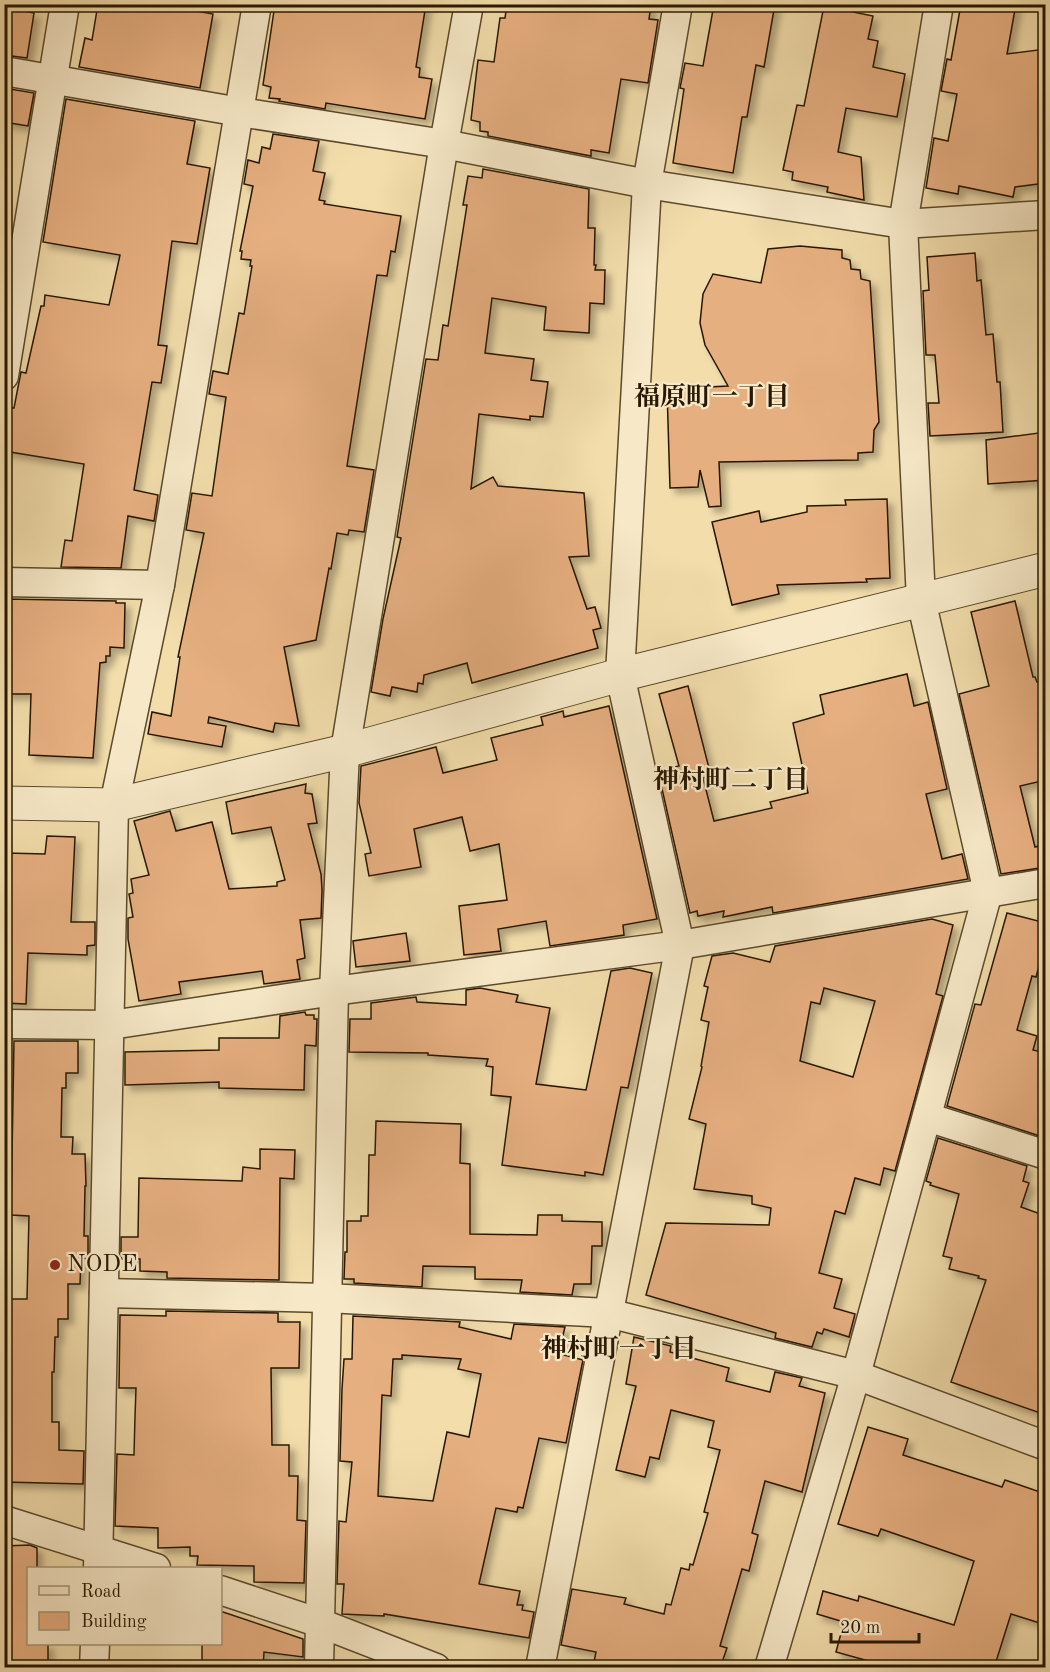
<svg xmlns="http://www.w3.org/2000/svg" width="1050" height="1672" viewBox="0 0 1050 1672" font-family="'Old Standard TT','Noto Serif JP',serif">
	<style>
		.building { fill: #e6af80; stroke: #291800; stroke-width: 1.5; fill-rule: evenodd; filter: url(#shadow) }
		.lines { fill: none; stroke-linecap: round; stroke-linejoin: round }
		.minor-casing { stroke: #5b492b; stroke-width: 31 }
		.tertiary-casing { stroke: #5b492b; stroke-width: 35 }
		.minor { stroke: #f7e9c8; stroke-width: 28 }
		.tertiary { stroke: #f7e9c8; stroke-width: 33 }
		.poi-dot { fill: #8f2418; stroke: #f7e9c8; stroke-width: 2 }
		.labels { text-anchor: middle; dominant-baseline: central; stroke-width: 4.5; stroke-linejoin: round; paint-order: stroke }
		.poi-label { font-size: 24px; fill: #291800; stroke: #f7e9c8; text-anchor: start }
		.neighbourhood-label { font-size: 26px; font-weight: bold; fill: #291800; stroke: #f7e9c8 }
	</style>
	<defs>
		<filter id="shadow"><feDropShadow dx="5.5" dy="5.5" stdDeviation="3" flood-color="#0004"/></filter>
	</defs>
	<rect width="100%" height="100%" fill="#f2ddab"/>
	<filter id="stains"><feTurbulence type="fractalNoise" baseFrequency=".00333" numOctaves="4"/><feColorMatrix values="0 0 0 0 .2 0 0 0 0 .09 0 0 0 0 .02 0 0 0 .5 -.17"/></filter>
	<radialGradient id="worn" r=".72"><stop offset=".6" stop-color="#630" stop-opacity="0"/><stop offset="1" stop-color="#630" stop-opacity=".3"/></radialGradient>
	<!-- building -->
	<g class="building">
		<polygon points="98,4 158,4 213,14 200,88 79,67 85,38 92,40"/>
		<polygon points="275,4 426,4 416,67 420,68 419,77 432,79 425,119 326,103 325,109 279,101 280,99 269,98 271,87 263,85"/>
		<polygon points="507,4 651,4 649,19 658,20 648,83 621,79 609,153 591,150 591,156 488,136 488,132 480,131 480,122 471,120 478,60 494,62 500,18 505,18"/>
		<polygon points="714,4 775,4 764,67 756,65 747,117 742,117 733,173 673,163 684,89 680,88 685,63 703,66"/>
		<polygon points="961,4 1016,4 1007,54 1046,49 1046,183 1015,187 1013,197 959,186 958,194 926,188 934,138 948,141 957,94 941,91 947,59 951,60"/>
		<polygon points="824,6 873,16 868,39 878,41 873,67 905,74 897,117 846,108 838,152 861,157 864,200 827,192 828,187 792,180 793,172 783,170 797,105 804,106"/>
		<polygon points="4,7 34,13 27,58 4,55"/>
		<polygon points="4,88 34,93 28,126 4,122"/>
		<polygon points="66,99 195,121 187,164 210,168 197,244 172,241 158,345 167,346 161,383 152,382 134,490 158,495 154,521 128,516 121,568 61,567 65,540 72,541 84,464 4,451 4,438 10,408 14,408 21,372 26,373 41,306 44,306 45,295 109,305 120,255 43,242"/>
		<polygon points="273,134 319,141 313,171 325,173 319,200 325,201 324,204 401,216 395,252 391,251 387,276 377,275 347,466 374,470 364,532 349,530 348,535 337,533 331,569 329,568 316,640 284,647 299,726 275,723 273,732 209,717 208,723 226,726 222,747 148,734 152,712 171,716 180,657 178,657 204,533 186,530 192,493 212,496 226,397 209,394 213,371 228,374 239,313 244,314 252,266 250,266 251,260 241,259 242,251 240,251 253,186 244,184 248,160 259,163 262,147 270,149"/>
		<polygon points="483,169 589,189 588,228 595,228 594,265 596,265 595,270 605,270 604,304 590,303 589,333 544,330 546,307 492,298 485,353 534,359 531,380 548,382 543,417 530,416 530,420 479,414 471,489 493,477 498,486 584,493 589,556 569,557 587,609 595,607 601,628 593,630 598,648 472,683 467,663 424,675 423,684 418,683 417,692 392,687 390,696 371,692 383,619 401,538 397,537 426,359 438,360 443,325 448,326 467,205 463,205 468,176 482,178"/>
		<polygon points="800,246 842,250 842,258 850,260 851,269 860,270 861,279 870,281 879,422 874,430 873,452 858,453 858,460 719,462 721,506 709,507 700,470 698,487 670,488 667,389 728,386 705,345 700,323 703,294 713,274 761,283 768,249"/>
		<polygon points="975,253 977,281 981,280 986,335 993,334 997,382 1000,382 1003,432 930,436 928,403 939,403 935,355 926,355 923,291 929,290 927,257"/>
		<polygon points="1046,432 1046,480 988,484 986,440"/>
		<polygon points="887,499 890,578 866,579 867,582 777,585 779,594 732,605 712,522 759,511 761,522 807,512 807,506 846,505 845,500"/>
		<polygon points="4,599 116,601 116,603 125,603 124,648 110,647 110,656 106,656 106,662 100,663 93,758 29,755 31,694 4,694"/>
		<polygon points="1015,601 1033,677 1035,677 1037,682 1046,679 1046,780 1020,786 1035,847 1046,844 1046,867 1001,874 959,694 989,686 971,612"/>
		<polygon points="907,674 914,706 928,702 947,789 926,794 942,859 962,854 968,879 773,913 772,907 723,917 724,911 698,916 697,911 690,913 658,771 679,766 659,694 688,686 711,776 703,778 714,821 772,808 770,802 808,793 793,723 824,714 820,695"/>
		<polygon points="609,706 657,919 623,925 624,935 550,946 546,921 498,929 501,951 464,955 459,906 507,900 499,844 470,851 462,817 414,829 421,867 369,876 365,854 371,853 359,803 361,766 436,747 443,773 497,760 491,738 543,725 541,717 563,711 564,717"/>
		<polygon points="306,784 305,793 312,794 317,823 308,824 321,874 322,890 321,918 300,920 305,958 297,960 300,979 264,984 262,971 179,982 181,994 139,1001 128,939 128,918 133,917 129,894 133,893 131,879 149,875 134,821 170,811 176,831 212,822 229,889 277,886 277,882 285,880 271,827 232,834 226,802"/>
		<polygon points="47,836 75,837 71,922 95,922 95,945 87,946 87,955 28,953 26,1004 4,1003 4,858 6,853 45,854"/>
		<polygon points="1007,913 1046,923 1046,940 1036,977 1032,976 1017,1030 1037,1036 1033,1050 1046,1053 1046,1138 947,1106 975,1004 981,1005"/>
		<path d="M932,919L953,925L936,994L943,996L895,1171L884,1168L880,1185L855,1178L845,1214L835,1211L819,1273L842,1279L834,1308L855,1314L849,1337L824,1329L822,1334L817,1332L812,1347L775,1338L776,1333L646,1295L666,1223L769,1225L771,1208L752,1204V1196L694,1189L706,1124L689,1119L702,1067L701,1066L709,1022L701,1020L708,987L704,986L712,956L733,953L770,962L775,946ZM824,988L875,1001L853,1077L800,1061L811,1002L820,1004Z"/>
		<polygon points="406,933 410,961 356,967 353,941"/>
		<polygon points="630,968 652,973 628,1088 621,1087 603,1175 585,1172 585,1176 502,1165 511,1097 491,1095 493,1067 486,1066 488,1059 428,1055 428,1053 349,1052 350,1019 371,1019 371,1003 416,997 417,1002 466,1005 466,990 480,988 518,995 516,1002 550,1008 536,1084 586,1090 611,971"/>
		<polygon points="305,1012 306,1015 314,1015 314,1019 317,1019 316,1046 305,1045 304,1090 219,1088 219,1082 125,1085 125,1052 219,1050 219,1038 279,1038 280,1016"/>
		<polygon points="14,1041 78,1041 78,1073 66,1073 66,1088 62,1088 61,1137 73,1137 72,1154 85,1154 86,1186 85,1186 84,1236 88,1236 88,1259 81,1258 80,1284 68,1284 68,1319 58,1319 58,1337 55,1337 54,1372 52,1372 52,1422 59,1422 59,1450 84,1451 83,1484 5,1482 4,1359 5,1342 7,1342 8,1299 27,1299 29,1216 11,1215"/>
		<polygon points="376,1121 461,1124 460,1163 470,1164 470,1234 537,1235 538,1215 562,1215 562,1221 602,1222 602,1246 592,1246 591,1284 574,1284 572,1295 520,1292 522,1280 475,1279 475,1267 423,1266 422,1287 354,1283 354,1279 344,1279 345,1252 347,1252 347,1221 361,1221 361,1216 368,1216 369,1155 375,1155"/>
		<polygon points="938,1138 1027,1166 1023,1181 1029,1183 1021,1207 1046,1216 1046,1415 951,1382 986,1280 978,1278 979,1276 949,1269 952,1258 943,1256 959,1194 930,1185 931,1183 926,1181"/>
		<polygon points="260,1149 295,1150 294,1179 280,1178 279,1280 167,1278 167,1272 140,1271 140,1259 121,1259 121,1237 138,1237 139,1178 242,1181 243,1167 260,1169"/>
		<polygon points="166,1311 278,1313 278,1322 300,1322 299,1368 271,1368 272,1445 289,1445 289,1476 298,1476 297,1520 306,1521 304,1583 254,1582 254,1566 197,1565 198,1556 190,1556 190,1547 158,1548 158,1528 115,1526 117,1454 134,1455 135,1417 136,1388 119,1388 120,1315 166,1316"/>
		<path d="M353,1316L460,1322L459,1327L511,1339L514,1324L565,1327L562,1339L567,1340L564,1355L583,1360L566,1443L539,1438L523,1508L518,1507L517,1512L496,1508L479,1584L520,1591L517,1605H523L522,1610L534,1612L529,1638L384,1614V1616L342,1614L344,1584H337L339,1521L346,1522L352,1462L340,1461L342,1389L344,1359H352ZM402,1355L461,1359L458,1369L481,1374L469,1437L447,1432L433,1501L378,1496L382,1395L391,1396L393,1359H402Z"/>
		<polygon points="634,1337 671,1346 670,1352 729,1368 726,1381 770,1392 775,1372 802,1378 799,1386 825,1393 802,1492 765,1481 752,1533 758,1535 749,1571 742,1569 720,1646 727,1648 720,1668 624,1668 594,1662 596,1652 561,1645 572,1589 626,1598 624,1604 664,1614 666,1604 671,1605 681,1568 689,1570 690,1564 693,1565 708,1513 704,1512 720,1450 708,1447 714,1421 671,1410 659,1459 650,1457 645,1477 616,1470 636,1386 626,1384"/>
		<polygon points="868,1427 908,1439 903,1455 1002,1487 1005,1480 1046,1494 1046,1625 1011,1614 994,1668 894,1668 836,1652 844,1622 817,1614 823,1591 858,1601 859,1596 954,1625 974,1561 881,1529 878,1536 838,1524"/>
		<polygon points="30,1545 37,1548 37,1569 28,1569 28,1644 48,1644 48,1668 4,1668 4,1546"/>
		<polygon points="220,1611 303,1639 303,1657 264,1652 263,1668 202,1668 202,1644 220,1644"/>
	</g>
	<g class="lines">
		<!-- minor casing -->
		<g class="minor-casing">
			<g id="minor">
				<polyline points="4,71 240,112 444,144 647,184 903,224 1046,215"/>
				<polyline points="4,376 65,4"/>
				<polyline points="4,582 160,585"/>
				<polyline points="4,1024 111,1025 334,991 680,945 1046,883"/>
				<polyline points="927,1117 1046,1155"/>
				<polyline points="104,1293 327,1298 608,1313 856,1375 1046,1446"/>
				<polyline points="4,1520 156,1568"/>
				<polyline points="98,1568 114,805 160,585 257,4"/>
				<polyline points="220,1590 320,1623 436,1668"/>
				<polyline points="94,1668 95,1644"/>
				<polyline points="319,1668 334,991 345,751 444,144 469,4"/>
				<polyline points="540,1668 680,945 620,675 647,184 678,4"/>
				<polyline points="769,1668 856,1375 988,892 921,600 903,224 939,4"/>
			</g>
		</g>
		<!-- tertiary casing -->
		<g class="tertiary-casing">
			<polyline id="tertiary" points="4,803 114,805 345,751 620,675 1046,569"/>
		</g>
		<!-- minor -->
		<use href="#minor" class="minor"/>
		<!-- tertiary -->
		<use href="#tertiary" class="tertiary"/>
	</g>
	<!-- markers -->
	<circle class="poi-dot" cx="55" cy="1265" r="6"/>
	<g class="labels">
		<!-- poi labels -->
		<g class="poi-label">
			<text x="67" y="1265">NODE</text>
		</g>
		<!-- neighbourhood labels -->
		<g class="neighbourhood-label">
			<text x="712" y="398">福原町一丁目</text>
			<text x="731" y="781">神村町二丁目</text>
			<text x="619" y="1350">神村町一丁目</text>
		</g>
	</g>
	<!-- margin -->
	<rect width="1050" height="1672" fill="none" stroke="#f2ddab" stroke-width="24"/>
	<rect x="6" y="6" width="1038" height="1660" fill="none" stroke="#291800" stroke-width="3"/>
	<rect x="12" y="12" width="1026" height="1648" fill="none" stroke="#291800" stroke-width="1.5"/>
	<!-- legend -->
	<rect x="27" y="1567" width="195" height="78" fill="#f7e9c8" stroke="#a59578" stroke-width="1.5"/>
	<rect x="39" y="1586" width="30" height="9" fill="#f7e9c8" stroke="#a59578" stroke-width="1.5"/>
	<text x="81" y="1597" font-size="18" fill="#291800">Road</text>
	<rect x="39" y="1612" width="30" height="18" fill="#e6af80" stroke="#a59578" stroke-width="1.5"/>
	<text x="81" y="1627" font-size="18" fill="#291800">Building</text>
	<!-- scale -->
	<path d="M831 1633v9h88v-9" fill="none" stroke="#291800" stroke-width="3"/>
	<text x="840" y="1633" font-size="18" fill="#291800" stroke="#f7e9c8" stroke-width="4.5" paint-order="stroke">20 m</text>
	<rect width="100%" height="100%" filter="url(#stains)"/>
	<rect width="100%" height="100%" fill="url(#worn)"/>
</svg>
